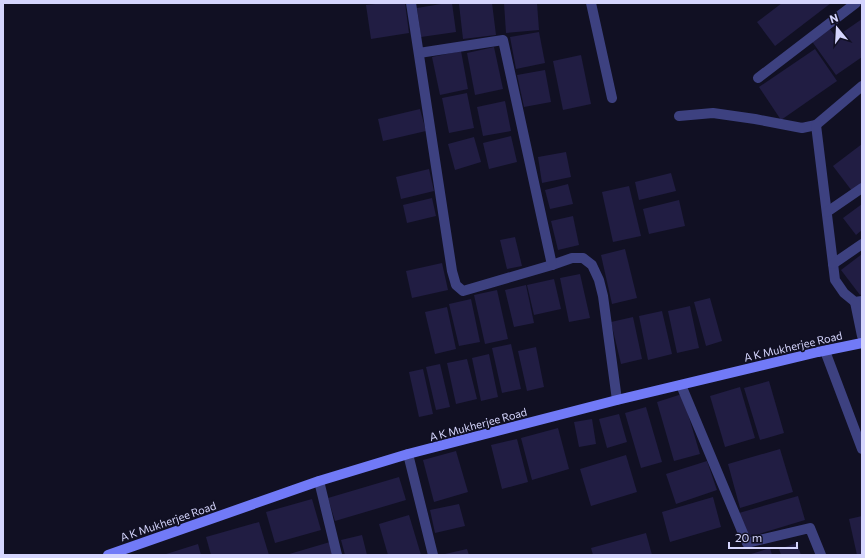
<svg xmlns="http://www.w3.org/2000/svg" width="865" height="558" viewBox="0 0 865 558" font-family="Commissioner,sans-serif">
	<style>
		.building { fill: #211d43 }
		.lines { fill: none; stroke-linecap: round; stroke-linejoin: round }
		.street { stroke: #3d4180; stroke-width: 10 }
		.secondary { stroke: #717af7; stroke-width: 10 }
		.labels { text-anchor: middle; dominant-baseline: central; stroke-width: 3.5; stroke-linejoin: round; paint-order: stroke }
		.street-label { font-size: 11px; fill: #d5d5fd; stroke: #111023 }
	</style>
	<rect width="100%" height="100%" fill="#111023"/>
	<!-- building -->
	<g class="building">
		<polygon points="384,3 405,3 409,33 371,39 366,5"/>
		<polygon points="447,3 452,3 456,32 421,37 417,8"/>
		<polygon points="469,3 492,3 496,35 463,39 459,4"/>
		<polygon points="504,3 537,3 539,30 506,33"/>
		<polygon points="782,3 831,3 775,46 757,22"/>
		<polygon points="862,19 862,57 836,75 811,40 829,28 836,37"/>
		<polygon points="539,32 545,63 516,69 510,37"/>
		<polygon points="494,47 503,89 475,95 467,53"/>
		<polygon points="815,49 837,81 781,120 759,87"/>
		<polygon points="461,51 468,89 440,95 432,57"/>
		<polygon points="581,55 591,104 563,110 553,61"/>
		<polygon points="545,70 551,102 524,107 517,75"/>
		<polygon points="467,93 474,128 449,133 442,98"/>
		<polygon points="505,101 511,131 483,136 477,107"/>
		<polygon points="420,109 426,131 383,141 378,119"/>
		<polygon points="511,136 517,162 489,169 483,143"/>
		<polygon points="474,137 481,162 455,170 448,144"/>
		<polygon points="862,144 862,183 852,191 833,166"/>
		<polygon points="566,152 571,177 542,183 538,157"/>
		<polygon points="429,169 434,191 401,199 396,177"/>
		<polygon points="671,173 676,191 639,200 635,182"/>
		<polygon points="568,184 573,204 550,209 545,190"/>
		<polygon points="629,186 641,236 613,242 602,192"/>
		<polygon points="432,198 436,216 407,223 403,205"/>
		<polygon points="679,200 685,226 649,234 643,209"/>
		<polygon points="862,204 862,230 856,235 843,218"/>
		<polygon points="573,216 579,245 558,250 551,221"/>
		<polygon points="515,237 522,266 507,269 500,240"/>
		<polygon points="625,249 637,298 612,304 601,255"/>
		<polygon points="862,254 862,294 860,295 841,270"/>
		<polygon points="442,263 448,290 412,298 406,271"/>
		<polygon points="580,274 590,318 569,322 560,278"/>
		<polygon points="554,279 561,309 534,315 527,285"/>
		<polygon points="526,285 534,323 514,327 505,290"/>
		<polygon points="497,290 508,339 485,344 474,295"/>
		<polygon points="710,298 722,341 706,346 694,302"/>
		<polygon points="471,299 480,342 459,346 449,304"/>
		<polygon points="690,306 699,348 677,353 668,311"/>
		<polygon points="447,307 456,349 435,354 425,312"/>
		<polygon points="662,311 672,354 648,360 639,316"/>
		<polygon points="633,317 642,359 621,364 611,322"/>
		<polygon points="511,344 521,389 502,393 492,348"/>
		<polygon points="536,347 544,387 527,391 518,351"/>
		<polygon points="489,354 498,397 481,401 472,358"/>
		<polygon points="467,359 477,399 456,404 447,363"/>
		<polygon points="440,364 450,407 436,410 426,367"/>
		<polygon points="423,369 433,414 419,417 409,372"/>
		<polygon points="769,381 784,433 760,440 744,388"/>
		<polygon points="740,387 755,438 725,447 710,396"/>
		<polygon points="682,394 700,454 674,461 657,402"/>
		<polygon points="646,407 662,462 641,468 625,413"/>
		<polygon points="619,414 627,442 607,448 599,419"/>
		<polygon points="592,419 596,444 579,447 574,422"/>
		<polygon points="558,428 569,469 532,480 521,438"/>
		<polygon points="517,439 528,482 502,489 491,445"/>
		<polygon points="780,449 793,492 740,508 728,464"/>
		<polygon points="456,451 468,492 434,502 423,460"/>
		<polygon points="626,455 637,492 591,506 580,469"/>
		<polygon points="707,461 717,490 676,504 666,474"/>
		<polygon points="399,477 406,500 335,521 328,498"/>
		<polygon points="798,496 805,520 746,538 739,513"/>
		<polygon points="713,497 721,527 670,542 662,512"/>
		<polygon points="312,499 321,530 275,543 266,512"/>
		<polygon points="459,504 465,526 435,533 430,510"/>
		<polygon points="409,515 421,555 388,555 379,524"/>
		<polygon points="862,516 862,555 857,555 849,519"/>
		<polygon points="259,522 269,555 211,555 206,537"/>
		<polygon points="646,533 652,555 593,555 591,548"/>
		<polygon points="362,535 367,555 345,555 341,540"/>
		<polygon points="330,542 334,555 286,555"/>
		<polygon points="797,543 801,555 781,555 779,549"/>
		<polygon points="198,544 201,555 163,555"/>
		<polygon points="770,548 772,555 748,555"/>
		<polygon points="467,549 469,555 445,555 445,554"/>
	</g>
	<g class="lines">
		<!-- street -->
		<g class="street">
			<polyline points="411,3 452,271 456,285 463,291 552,265 572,258 583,258 592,265 599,280 603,296 617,400"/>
			<polyline points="591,3 612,98"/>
			<polyline points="419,53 503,40 552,265"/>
			<polyline points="758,78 856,3"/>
			<polyline points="679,116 713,113 755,119 802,128 816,125 862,86"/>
			<polyline points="816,125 835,280 844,293 855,302 862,301"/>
			<polyline points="827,212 862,188"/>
			<polyline points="833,264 862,244"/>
			<polyline points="855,302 862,336"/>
			<polyline points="825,351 862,449"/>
			<polyline points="681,385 747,543 810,528 821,555"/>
			<polyline points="408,454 433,555"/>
			<polyline points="319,481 337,555"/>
		</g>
		<!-- secondary -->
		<polyline class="secondary" points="108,555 319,481 408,454 617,400 818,352 862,343"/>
	</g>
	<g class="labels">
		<!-- street labels -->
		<g class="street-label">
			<text transform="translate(793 346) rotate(-13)">A K Mukherjee Road</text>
			<text transform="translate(478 424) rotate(-15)">A K Mukherjee Road</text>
			<text transform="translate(168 521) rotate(-19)">A K Mukherjee Road</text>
		</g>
	</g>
	<!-- border -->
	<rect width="865" height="558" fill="none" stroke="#d5d5fd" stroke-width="8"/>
	<!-- north arrow -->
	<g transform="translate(837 28) rotate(342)" stroke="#111023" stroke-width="3" paint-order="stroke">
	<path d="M0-3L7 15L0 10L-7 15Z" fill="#d5d5fd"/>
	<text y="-6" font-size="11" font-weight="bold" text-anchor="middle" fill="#d5d5fd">N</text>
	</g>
	<!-- scale -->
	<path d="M729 542v6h68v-6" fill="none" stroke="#d5d5fd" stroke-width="2"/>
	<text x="735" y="542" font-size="12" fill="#d5d5fd" stroke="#111023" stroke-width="3" paint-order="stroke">20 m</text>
</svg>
